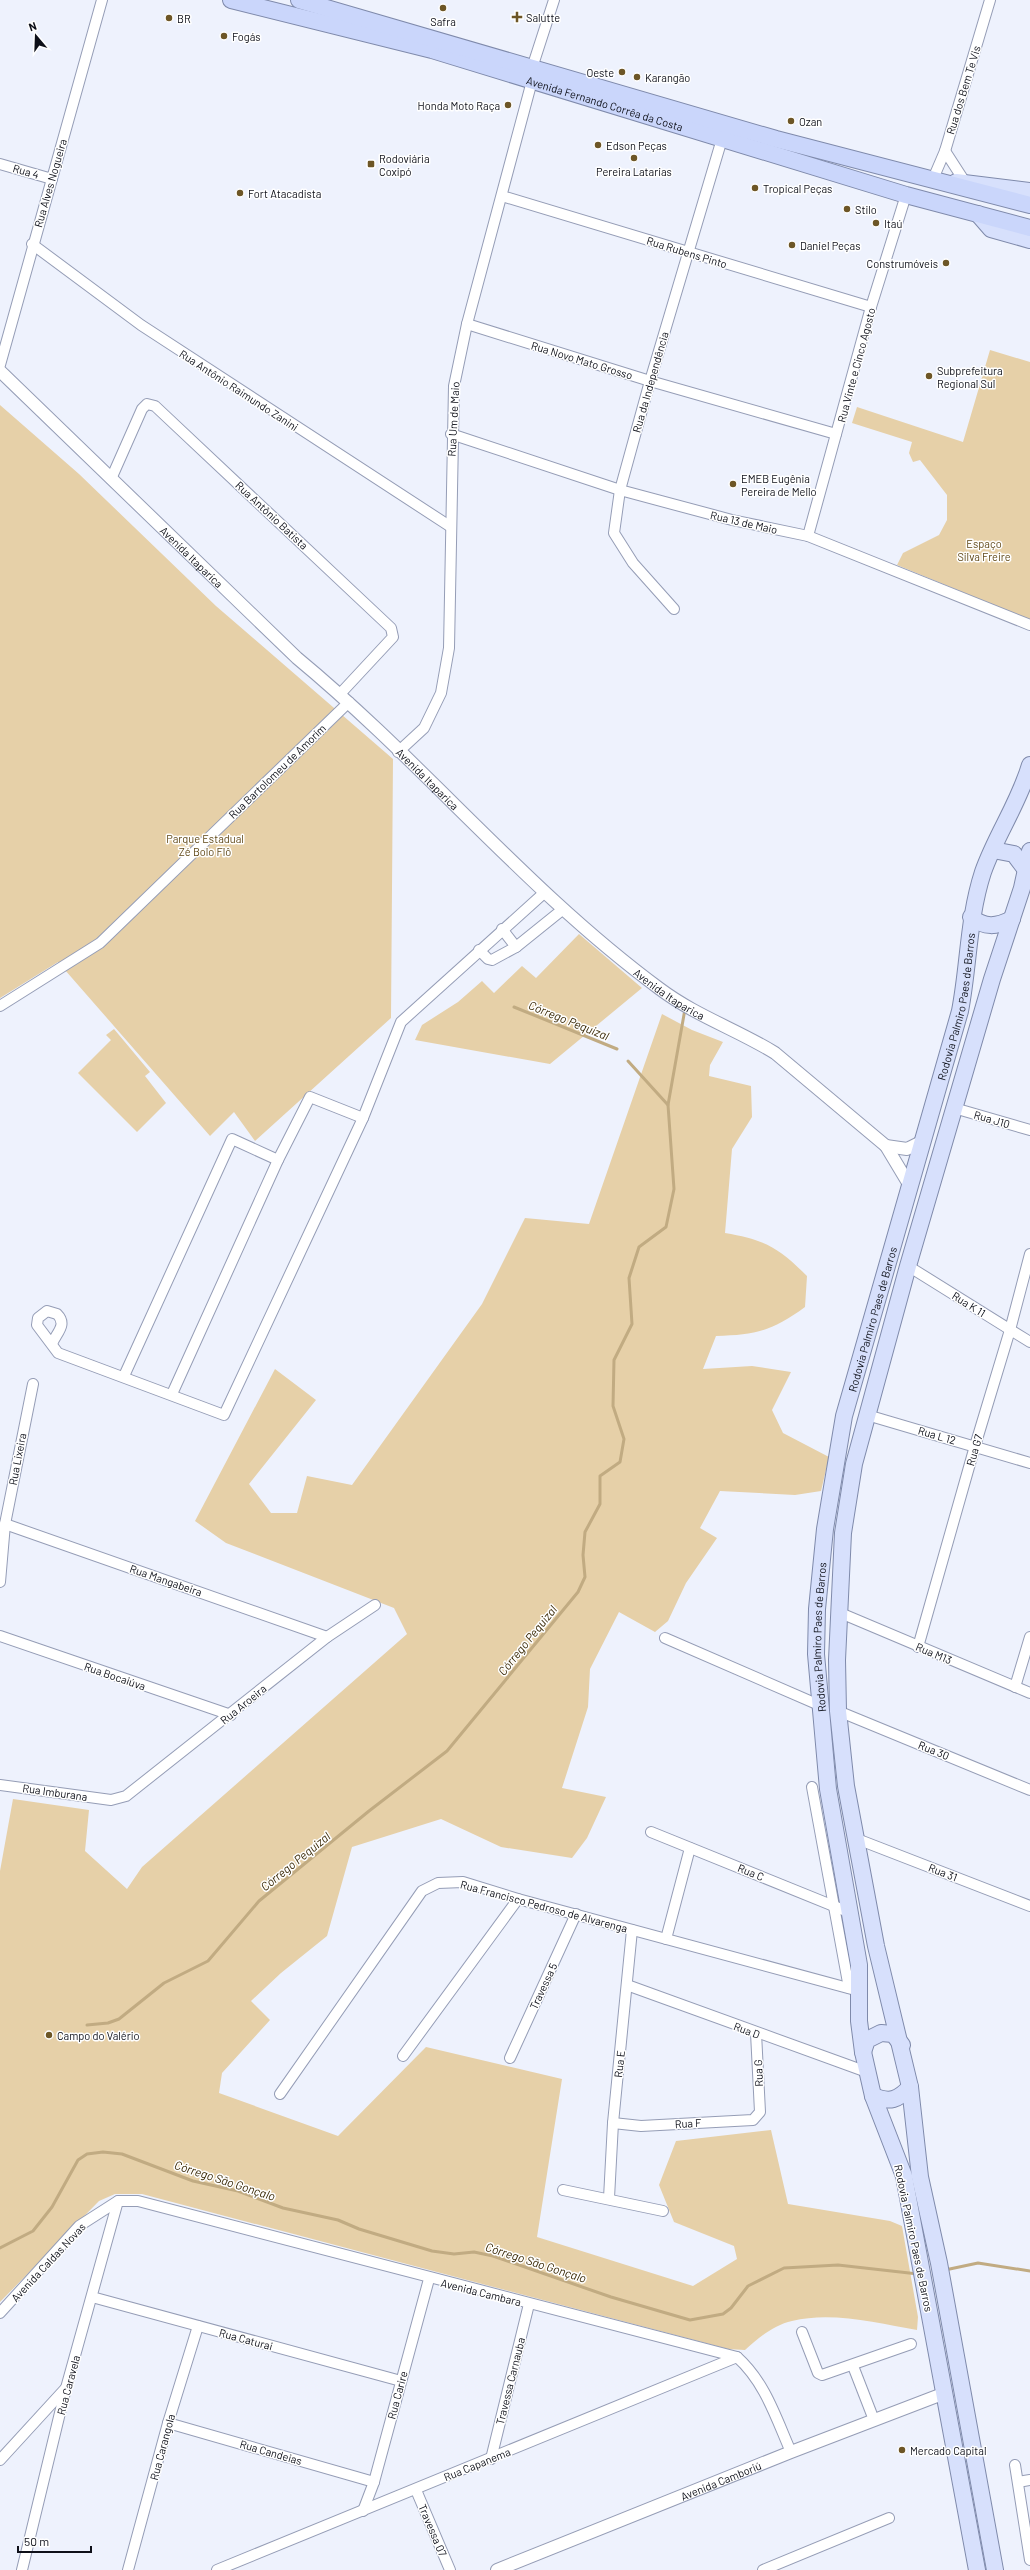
<svg xmlns="http://www.w3.org/2000/svg" width="1030" height="2570" viewBox="0 0 1030 2570" font-family="Barlow,sans-serif">
	<style>
		.green { fill: #e6d0a8 }
		.lines { fill: none; stroke-linecap: round; stroke-linejoin: round }
		.stream { stroke: #c1ab82; stroke-width: 3 }
		.minor-casing { stroke: #959db6; stroke-width: 12 }
		.tertiary-casing { stroke: #959db6; stroke-width: 14 }
		.primary-casing { stroke: #7f8aab; stroke-width: 18 }
		.trunk-casing { stroke: #7f8aab; stroke-width: 18 }
		.minor { stroke: #fff; stroke-width: 10 }
		.tertiary { stroke: #fff; stroke-width: 12 }
		.primary { stroke: #d7e0fc; stroke-width: 16 }
		.trunk { stroke: #cad6fb; stroke-width: 16 }
		.poi-dot { fill: #6d5626; stroke: #fff; stroke-width: 1.5 }
		.labels { text-anchor: middle; dominant-baseline: central; stroke-width: 3; stroke-linejoin: round; paint-order: stroke }
		.poi-label { font-size: 11px; fill: #0e1019; stroke: #fff; text-anchor: start }
		.street-label { font-size: 11px; fill: #0e1019; stroke: #fff }
		.park-label { font-size: 11px; fill: #604817; stroke: #fff }
		.water-label { font-size: 12px; font-style: italic; fill: #3a2906; stroke: #fff }
	</style>
	<rect width="100%" height="100%" fill="#eef2fd"/>
	<!-- green -->
	<g class="green">
		<polygon points="990,350 1030,362 1030,620 897,565 903,553 939,535 947,520 947,495 920,460 913,462 909,453 912,442 852,423 857,407 963,442"/>
		<polygon points="0,405 79,474 216,606 393,759 391,1018 255,1141 234,1112 210,1136 58,962 0,998"/>
		<polygon points="579,934 642,988 550,1064 415,1040 422,1025 458,1002 482,981 494,993 522,966 536,978"/>
		<path d="M662,1014L692,1030L723,1042L710,1065L709,1076L751,1086L752,1117L732,1149L725,1233C765,1240 778,1247 807,1276L805,1307C772,1331 756,1335 716,1336L703,1369L752,1366L791,1372L772,1410L783,1433L829,1457L821,1491L795,1495L720,1491L700,1528L717,1538L686,1583L668,1621L655,1632L619,1612L590,1669L588,1707L562,1788L606,1797L587,1838L572,1858L501,1847L441,1819L352,1847L327,1936L281,1973L251,2001L270,2020L222,2073L219,2093L338,2136L426,2047L562,2079L537,2237L693,2286L737,2259L734,2246L674,2222L659,2185L676,2141L771,2130L788,2204L890,2221L902,2226L918,2317L917,2330C878,2323 831,2311 792,2321C774,2325 758,2338 745,2350L728,2349L142,2194H115L99,2201L0,2302V1871L13,1799L89,1810L85,1851L127,1889L142,1867L407,1634L394,1608L226,1543L195,1521L275,1369L316,1400L249,1484L271,1513H297L307,1476L352,1485L482,1304L525,1218L589,1224Z"/>
		<polygon points="114,1029 150,1072 145,1076 166,1103 137,1132 78,1073 111,1040 106,1035"/>
	</g>
	<g class="lines">
		<!-- stream -->
		<g class="stream">
			<polyline points="514,1007 617,1049"/>
			<polyline points="628,1061 668,1105"/>
			<polyline points="87,2025 108,2023 119,2019 164,1983 208,1961 259,1901 369,1811 447,1751 578,1592 585,1577 583,1555 585,1532 600,1504 600,1476 620,1462 624,1439 613,1406 614,1360 632,1324 629,1278 639,1247 666,1227 674,1189 668,1105 685,1009"/>
			<polyline points="0,2248 33,2231 52,2207 78,2160 87,2154 103,2152 122,2154 193,2181 238,2191 283,2208 338,2220 359,2229 432,2251 454,2254 474,2252 493,2256 611,2297 690,2320 723,2314 731,2308 748,2286 784,2268 838,2265 918,2274"/>
			<polyline points="945,2270 978,2263 1030,2271"/>
		</g>
		<!-- minor casing -->
		<g class="minor-casing">
			<g id="minor">
				<polyline points="532,68 554,0"/>
				<polyline points="945,151 965,182"/>
				<polyline points="0,164 52,179"/>
				<polyline points="933,179 945,151 990,0"/>
				<polyline points="502,196 871,307"/>
				<polyline points="32,244 141,325 451,527"/>
				<polyline points="467,324 650,381 836,434"/>
				<polyline points="0,365 102,0"/>
				<polyline points="451,434 620,490 732,520 808,536 1030,625"/>
				<polyline points="111,479 142,409 147,404 155,406 391,628 393,637 340,694"/>
				<polyline points="808,536 871,307 906,195"/>
				<polyline points="674,609 633,563 614,533 620,490 650,381 722,139"/>
				<polyline points="398,752 424,728 441,693 449,648 454,386 467,324 532,81"/>
				<polyline points="502,929 516,947 562,910"/>
				<polyline points="479,950 488,959 492,960 516,947"/>
				<polyline points="0,1006 100,943 349,702"/>
				<polyline points="954,1108 1030,1130"/>
				<polyline points="908,1266 1030,1342"/>
				<path d="M52,1344C56,1333 68,1325 57,1314L47,1311L38,1318L37,1325L58,1353L224,1415L363,1118L401,1022L544,893"/>
				<polyline points="124,1376 232,1139 278,1160"/>
				<polyline points="172,1394 278,1160 310,1097 363,1118"/>
				<polyline points="867,1415 1030,1463"/>
				<polyline points="5,1524 327,1637"/>
				<polyline points="0,1582 5,1524 33,1384"/>
				<polyline points="838,1612 1030,1693"/>
				<polyline points="0,1636 231,1715"/>
				<polyline points="665,1638 819,1705"/>
				<polyline points="918,1647 975,1446 1010,1330 1030,1254"/>
				<polyline points="1015,1687 1030,1637"/>
				<polyline points="838,1711 1030,1790"/>
				<polyline points="0,1785 111,1800 126,1796 327,1637 375,1605"/>
				<polyline points="812,1787 849,1988"/>
				<polyline points="651,1832 851,1913"/>
				<polyline points="857,1839 1030,1906"/>
				<polyline points="666,1939 690,1848"/>
				<polyline points="627,1985 867,2072"/>
				<polyline points="403,2056 518,1899"/>
				<polyline points="510,2058 576,1914"/>
				<polyline points="280,2094 422,1891 438,1883 463,1882 518,1899 859,1991"/>
				<polyline points="613,2123 641,2126 753,2120 760,2112 756,2033"/>
				<polyline points="563,2190 663,2211"/>
				<polyline points="609,2198 613,2123 632,1930"/>
				<polyline points="92,2297 401,2381"/>
				<path d="M0,2313L79,2226L118,2201H138L737,2357C765,2382 776,2418 791,2452"/>
				<polyline points="802,2332 818,2373 822,2375 911,2344"/>
				<polyline points="853,2366 874,2420"/>
				<polyline points="168,2423 374,2482"/>
				<polyline points="491,2459 529,2304"/>
				<polyline points="0,2460 65,2389"/>
				<polyline points="1015,2465 1030,2560"/>
				<polyline points="1018,2482 1030,2480"/>
				<polyline points="416,2490 450,2570"/>
				<polyline points="363,2511 374,2482 429,2279"/>
				<polyline points="22,2570 66,2388 118,2201"/>
				<polyline points="128,2570 168,2423 198,2326"/>
				<polyline points="217,2570 737,2357"/>
				<polyline points="763,2570 889,2518"/>
			</g>
		</g>
		<!-- tertiary casing -->
		<g class="tertiary-casing">
			<g id="tertiary">
				<path id="s1" d="M0,371L297,658C424,763 527,891 660,989C696,1016 738,1030 775,1053L886,1146L910,1186"/>
				<polyline points="886,1146 907,1149 923,1141"/>
				<path id="s2" d="M497,2570L791,2452L945,2393"/>
			</g>
		</g>
		<!-- primary casing -->
		<g class="primary-casing">
			<g id="primary">
				<polyline points="956,182 1030,191"/>
				<polyline points="978,214 991,229 1030,240"/>
				<polyline points="993,850 1014,854 1026,870"/>
				<path d="M971,917C985,928 996,927 1012,919"/>
				<polyline points="863,2052 867,2040 881,2033 893,2034 902,2045"/>
				<path d="M873,2096C890,2103 898,2100 910,2087"/>
				<path id="s3" d="M977,2570L904,2176L873,2096L863,2052L859,2021V1965L828,1789L816,1654L817,1609L825,1529L844,1416L960,1011C969,964 968,918 983,872C996,835 1019,803 1030,765"/>
				<polyline points="995,2570 939,2263 920,2177 910,2087 876,1946 846,1786 838,1711 837,1660 843,1533 854,1464 908,1266 992,979 1022,888 1030,851"/>
			</g>
		</g>
		<!-- trunk casing -->
		<g class="trunk-casing">
			<g id="trunk">
				<path id="s4" d="M231,0L432,50L906,195L1030,228"/>
				<polyline points="299,0 776,139 1030,205"/>
			</g>
		</g>
		<!-- minor -->
		<use href="#minor" class="minor"/>
		<!-- tertiary -->
		<use href="#tertiary" class="tertiary"/>
		<!-- primary -->
		<use href="#primary" class="primary"/>
		<!-- trunk -->
		<use href="#trunk" class="trunk"/>
	</g>
	<!-- markers -->
	<g class="poi-dot">
		<circle cx="443" cy="8" r="4"/>
		<path d="M515 11h4v4h4v4h-4v4h-4v-4h-4v-4h4z"/>
		<circle cx="169" cy="18" r="4"/>
		<circle cx="224" cy="36" r="4"/>
		<circle cx="622" cy="72" r="4"/>
		<circle cx="637" cy="77" r="4"/>
		<circle cx="508" cy="105" r="4"/>
		<circle cx="791" cy="121" r="4"/>
		<circle cx="598" cy="145" r="4"/>
		<circle cx="634" cy="158" r="4"/>
		<rect x="367" y="160" width="8" height="8" rx="2"/>
		<circle cx="755" cy="188" r="4"/>
		<circle cx="240" cy="193" r="4"/>
		<circle cx="847" cy="209" r="4"/>
		<circle cx="876" cy="223" r="4"/>
		<circle cx="792" cy="245" r="4"/>
		<circle cx="946" cy="263" r="4"/>
		<circle cx="929" cy="376" r="4"/>
		<circle cx="733" cy="484" r="4"/>
		<circle cx="49" cy="2035" r="4"/>
		<circle cx="902" cy="2450" r="4"/>
	</g>
	<g class="labels">
		<!-- poi labels -->
		<g class="poi-label">
			<text x="526" y="17">Salutte</text>
			<text x="177" y="18">BR</text>
			<text x="443" y="21" text-anchor="middle">Safra</text>
			<text x="232" y="36">Fogás</text>
			<text x="614" y="72" text-anchor="end">Oeste</text>
			<text x="645" y="77">Karangão</text>
			<text x="500" y="105" text-anchor="end">Honda Moto Raça</text>
			<text x="799" y="121">Ozan</text>
			<text x="606" y="145">Edson Peças</text>
			<text x="379" y="158">Rodoviária<tspan x="379" dy="13">Coxipó</tspan></text>
			<text x="634" y="171" text-anchor="middle">Pereira Latarias</text>
			<text x="763" y="188">Tropical Peças</text>
			<text x="248" y="193">Fort Atacadista</text>
			<text x="855" y="209">Stilo</text>
			<text x="884" y="223">Itaú</text>
			<text x="800" y="245">Daniel Peças</text>
			<text x="938" y="263" text-anchor="end">Construmóveis</text>
			<text x="937" y="370">Subprefeitura<tspan x="937" dy="13">Regional Sul</tspan></text>
			<text x="741" y="478">EMEB Eugênia<tspan x="741" dy="13">Pereira de Mello</tspan></text>
			<text x="57" y="2035">Campo do Valério</text>
			<text x="910" y="2450">Mercado Capital</text>
		</g>
		<!-- street labels -->
		<g class="street-label">
			<text transform="translate(963 90) rotate(-73)">Rua dos Bem Te Vis</text>
			<text stroke="none"><textPath href="#s4" startOffset="388">Avenida Fernando Corrêa da Costa</textPath></text>
			<text transform="translate(26 171) rotate(16)">Rua 4</text>
			<text transform="translate(50 183) rotate(-74)">Rua Alves Nogueira</text>
			<text transform="translate(687 252) rotate(17)">Rua Rubens Pinto</text>
			<text transform="translate(582 360) rotate(17)">Rua Novo Mato Grosso</text>
			<text transform="translate(856 365) rotate(-75)">Rua Vinte e Cinco Agosto</text>
			<text transform="translate(650 382) rotate(-74)">Rua da Independência</text>
			<text transform="translate(239 390) rotate(33)">Rua Antônio Raimundo Zanini</text>
			<text transform="translate(453 419) rotate(-87)">Rua Um de Maio</text>
			<text transform="translate(272 515) rotate(43)">Rua Antônio Batista</text>
			<text transform="translate(744 522) rotate(13)">Rua 13 de Maio</text>
			<text stroke="none"><textPath href="#s1" startOffset="267">Avenida Itaparica</textPath></text>
			<text transform="translate(277 771) rotate(-44)">Rua Bartolomeu de Amorim</text>
			<text stroke="none"><textPath href="#s1" startOffset="591">Avenida Itaparica</textPath></text>
			<text stroke="none"><textPath href="#s1" startOffset="915">Avenida Itaparica</textPath></text>
			<text stroke="none"><textPath href="#s3" startOffset="1598">Rodovia Palmiro Paes de Barros</textPath></text>
			<text transform="translate(992 1119) rotate(16)">Rua J10</text>
			<text transform="translate(969 1304) rotate(32)">Rua K 11</text>
			<text stroke="none"><textPath href="#s3" startOffset="1274">Rodovia Palmiro Paes de Barros</textPath></text>
			<text transform="translate(937 1435) rotate(16)">Rua L 12</text>
			<text transform="translate(974 1450) rotate(-74)">Rua G7</text>
			<text transform="translate(17 1459) rotate(-79)">Rua Lixeira</text>
			<text transform="translate(166 1580) rotate(19)">Rua Mangabeira</text>
			<text stroke="none"><textPath href="#s3" startOffset="950">Rodovia Palmiro Paes de Barros</textPath></text>
			<text transform="translate(934 1653) rotate(23)">Rua M13</text>
			<text transform="translate(115 1676) rotate(19)">Rua Bocaiúva</text>
			<text transform="translate(243 1704) rotate(-39)">Rua Aroeira</text>
			<text transform="translate(934 1750) rotate(22)">Rua 30</text>
			<text transform="translate(55 1792) rotate(8)">Rua Imburana</text>
			<text transform="translate(751 1872) rotate(22)">Rua C</text>
			<text transform="translate(943 1872) rotate(21)">Rua 31</text>
			<text transform="translate(544 1906) rotate(15)">Rua Francisco Pedroso de Alvarenga</text>
			<text transform="translate(543 1986) rotate(-65)">Travessa 5</text>
			<text transform="translate(747 2030) rotate(20)">Rua D</text>
			<text transform="translate(619 2064) rotate(-84)">Rua E</text>
			<text transform="translate(758 2073) rotate(-92)">Rua G</text>
			<text transform="translate(688 2123) rotate(-3)">Rua F</text>
			<text transform="translate(914 2238) rotate(78)">Rodovia Palmiro Paes de Barros</text>
			<text transform="translate(48 2262) rotate(-47)">Avenida Caldas Novas</text>
			<text transform="translate(481 2292) rotate(14)">Avenida Cambara</text>
			<text transform="translate(246 2339) rotate(15)">Rua Caturai</text>
			<text transform="translate(510 2381) rotate(-76)">Travessa Carnauba</text>
			<text transform="translate(68 2385) rotate(-75)">Rua Caravela</text>
			<text transform="translate(397 2395) rotate(-75)">Rua Carire</text>
			<text transform="translate(162 2447) rotate(-75)">Rua Carangola</text>
			<text transform="translate(271 2452) rotate(16)">Rua Candeias</text>
			<text transform="translate(477 2464) rotate(-22)">Rua Capanema</text>
			<text stroke="none"><textPath href="#s2" startOffset="241">Avenida Camboriú</textPath></text>
			<text transform="translate(433 2530) rotate(67)">Travessa 07</text>
		</g>
		<!-- park labels -->
		<g class="park-label">
			<text x="984" y="543">Espaço<tspan x="984" dy="13">Silva Freire</tspan></text>
			<text x="205" y="838">Parque Estadual<tspan x="205" dy="13">Zé Bolo Flô</tspan></text>
		</g>
		<!-- water labels -->
		<g class="water-label">
			<text transform="translate(569 1020) rotate(22)">Córrego Pequizal</text>
			<text transform="translate(527 1640) rotate(-51)">Córrego Pequizal</text>
			<text transform="translate(295 1861) rotate(-39)">Córrego Pequizal</text>
			<text transform="translate(225 2180) rotate(18)">Córrego São Gonçalo</text>
			<text transform="translate(536 2262) rotate(18)">Córrego São Gonçalo</text>
		</g>
	</g>
	<!-- north arrow -->
	<g transform="translate(36 36) rotate(341)" stroke="#ffffff" stroke-width="3" paint-order="stroke">
	<path d="M0-3L7 15L0 10L-7 15Z" fill="#0e1019"/>
	<text y="-6" font-size="11" font-weight="bold" text-anchor="middle" fill="#0e1019">N</text>
	</g>
	<!-- scale -->
	<path d="M18 2546v6h73v-6" fill="none" stroke="#0e1019" stroke-width="2"/>
	<text x="24" y="2546" font-size="12" fill="#0e1019" stroke="#ffffff" stroke-width="3" paint-order="stroke">50 m</text>
</svg>
